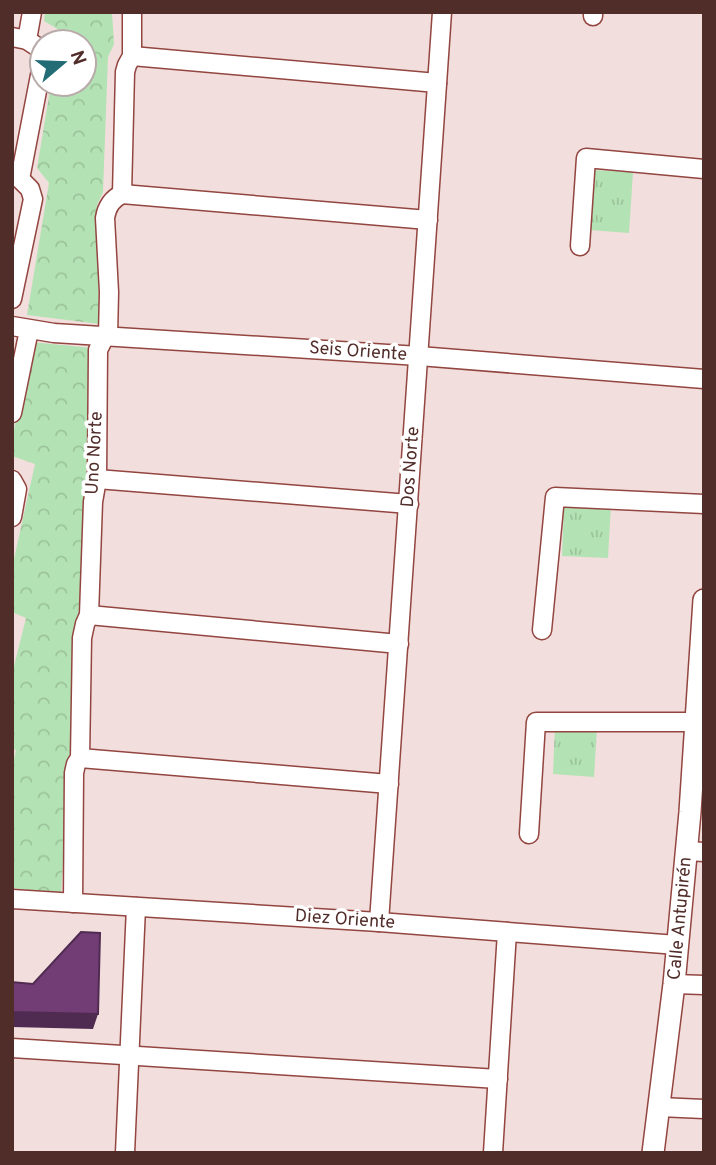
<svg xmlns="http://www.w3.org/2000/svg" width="716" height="1165" viewBox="0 0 716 1165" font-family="Overpass,sans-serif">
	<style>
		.grass { fill: url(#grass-tufts) }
		.park { fill: url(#park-crowns) }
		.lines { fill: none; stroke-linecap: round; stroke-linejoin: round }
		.minor-casing { stroke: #934540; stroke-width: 21 }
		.tertiary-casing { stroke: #934540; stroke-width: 24 }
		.minor { stroke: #fff; stroke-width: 18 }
		.tertiary { stroke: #fff; stroke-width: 21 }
		.shaded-wall { fill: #502b51 }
		.building { fill: #723d74; stroke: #502b51; stroke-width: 2 }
		.labels { text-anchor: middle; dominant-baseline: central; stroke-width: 7; stroke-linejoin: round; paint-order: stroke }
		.street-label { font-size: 18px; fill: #512d2a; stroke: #fff }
	</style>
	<defs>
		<pattern id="grass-tufts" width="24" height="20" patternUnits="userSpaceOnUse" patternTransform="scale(1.75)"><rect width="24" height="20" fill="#b3e3b4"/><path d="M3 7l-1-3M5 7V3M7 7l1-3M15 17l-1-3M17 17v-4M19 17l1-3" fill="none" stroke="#9cc39b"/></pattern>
		<pattern id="park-crowns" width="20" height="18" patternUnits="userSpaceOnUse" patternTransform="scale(1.75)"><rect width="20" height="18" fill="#b3e3b4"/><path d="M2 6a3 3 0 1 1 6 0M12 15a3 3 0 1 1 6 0" fill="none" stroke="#9cc39b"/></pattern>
	</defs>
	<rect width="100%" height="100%" fill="#f2dedc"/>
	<!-- grass -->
	<g class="grass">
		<polygon points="592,170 633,172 629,233 589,230"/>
		<polygon points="564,503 611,505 608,558 562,556"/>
		<polygon points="555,726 597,728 594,777 553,774"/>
	</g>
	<!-- park -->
	<g class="park">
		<polygon points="45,12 112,12 114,44 108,57 103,192 97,205 99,324 27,315 49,183 37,168 51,84 84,84 84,42 59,42 61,31 44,21"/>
		<polygon points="31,342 93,348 80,590 61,894 12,888 12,768 16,750 12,749 12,674 26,618 12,612 12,568 35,464 12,456 12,440"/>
	</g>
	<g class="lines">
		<!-- minor casing -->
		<g class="minor-casing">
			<g id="minor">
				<polyline points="593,16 593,12"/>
				<polyline points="12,37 27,40 42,50"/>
				<polyline points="27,40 32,12"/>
				<polyline points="132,56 437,83"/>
				<polyline points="20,179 42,65"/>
				<polyline points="122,194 428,220"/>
				<polyline points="122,194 125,72 127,65 132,56 132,12"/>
				<polyline points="580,246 586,158 704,169"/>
				<polyline points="12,299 33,199 30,189 20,179"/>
				<polyline points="12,326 54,333 419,356 704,379"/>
				<polyline points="12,413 29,330"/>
				<polyline points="97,479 409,504"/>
				<polyline points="12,480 17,489 12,517"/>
				<polyline points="89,615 399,644"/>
				<polyline points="542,630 555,497 704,504"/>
				<polyline points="80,758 389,784"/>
				<polyline points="529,834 536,722 704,722"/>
				<polyline points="687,851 704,852"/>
				<polyline points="12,899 379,922 677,945"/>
				<path d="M73,903L74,773L76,764L80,758L82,638L85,624L89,615L93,502L97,479L98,350L103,340L108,336L109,292L105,218C107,206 112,199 122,194"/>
				<polyline points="379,922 442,12"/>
				<polyline points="674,984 704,985"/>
				<polyline points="12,1048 498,1079"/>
				<polyline points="659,1107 704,1109"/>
				<polyline points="125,1153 136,907"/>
				<polyline points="493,1153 507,932"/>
			</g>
		</g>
		<!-- tertiary casing -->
		<g class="tertiary-casing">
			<g id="tertiary">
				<path id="s1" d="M653,1153L674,984L690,812L704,600"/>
			</g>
		</g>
		<!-- minor -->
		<use href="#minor" class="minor"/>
		<!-- tertiary -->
		<use href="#tertiary" class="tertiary"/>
	</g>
	<!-- shaded-wall -->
	<polygon class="shaded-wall" points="12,1012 98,1014 93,1029 12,1027"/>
	<!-- building -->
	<polygon class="building" points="81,932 100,933 98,1014 12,1012 12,982 33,984"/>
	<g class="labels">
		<!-- street labels -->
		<g class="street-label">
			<text transform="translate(358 352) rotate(4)">Seis Oriente</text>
			<text transform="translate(95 453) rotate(-87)">Uno Norte</text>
			<text transform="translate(411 467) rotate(-86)">Dos Norte</text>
			<text stroke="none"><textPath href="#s1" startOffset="236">Calle Antupirén</textPath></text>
			<text transform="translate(345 920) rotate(4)">Diez Oriente</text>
		</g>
	</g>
	<!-- border -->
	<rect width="716" height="1165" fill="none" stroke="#512d2a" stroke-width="28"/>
	<!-- north arrow -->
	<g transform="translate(63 63) rotate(71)"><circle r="33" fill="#ffffff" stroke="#b9abaa" stroke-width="2"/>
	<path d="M0-5L12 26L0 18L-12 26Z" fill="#226d75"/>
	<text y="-10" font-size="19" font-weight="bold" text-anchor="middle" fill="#512d2a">N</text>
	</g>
</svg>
